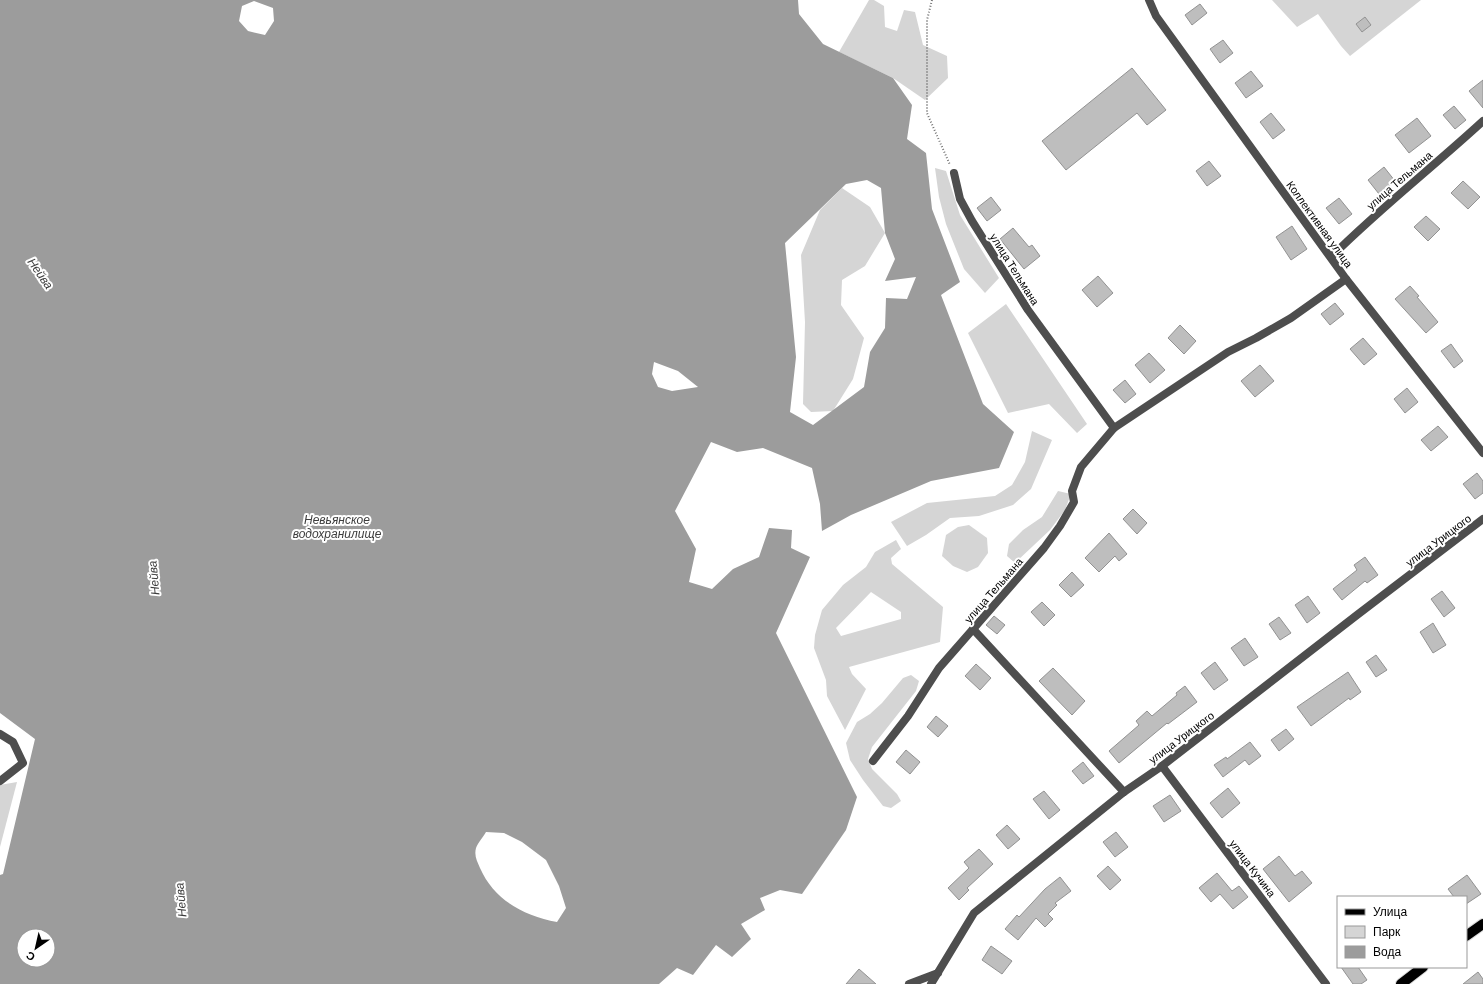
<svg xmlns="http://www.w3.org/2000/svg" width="1483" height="984" viewBox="0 0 1483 984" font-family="Barlow,sans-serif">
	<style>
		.green { fill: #d5d5d5; fill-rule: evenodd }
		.water { fill: #9c9c9c; fill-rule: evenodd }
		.building { fill: #bebebe; stroke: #929292 }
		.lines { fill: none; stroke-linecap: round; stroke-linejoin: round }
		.primary-casing { stroke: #dbdbdb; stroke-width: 12 }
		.path { stroke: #707070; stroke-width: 2; stroke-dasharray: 1 2; stroke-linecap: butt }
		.minor { stroke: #4e4e4e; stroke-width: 8 }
		.primary { stroke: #000; stroke-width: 10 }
		.labels { text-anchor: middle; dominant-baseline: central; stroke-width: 4; stroke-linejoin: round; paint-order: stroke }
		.street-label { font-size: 11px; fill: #000; stroke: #fff }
		.water-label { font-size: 12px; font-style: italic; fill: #3d3d3d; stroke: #fff }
	</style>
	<rect width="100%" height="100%" fill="#fff"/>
	<!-- green -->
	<g class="green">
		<polygon points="869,0 874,0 884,6 885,27 897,31 904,10 915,12 923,45 947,56 948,78 925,100 893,78 839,52"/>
		<polygon points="1272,0 1421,0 1350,56 1341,46 1318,14 1297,27"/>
		<polygon points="935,168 946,171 960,215 999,278 985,293 964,269 946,224 939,197"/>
		<polygon points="842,188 870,207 885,233 865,266 842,280 841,305 864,338 853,379 833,411 811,412 803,404 805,322 801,255 820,210"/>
		<polygon points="1006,304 1087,424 1077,433 1049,404 1008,413 968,333"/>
		<polygon points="1032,431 1052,440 1031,489 1013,505 979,516 950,518 926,535 907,546 891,522 927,503 995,496 1012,485 1025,462"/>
		<polygon points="1058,491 1071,494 1065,510 1050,530 1015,563 1007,556 1009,544 1023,530 1042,517"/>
		<polygon points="969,525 987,538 988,553 978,567 967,572 953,566 942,556 946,535 958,527"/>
		<path d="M896,540L901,549L891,558L892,564L943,607L940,642L849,667L852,674L866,689L845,730L827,696L826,680L814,648L815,635L822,610L843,585L866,567L875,552ZM871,592L901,612V619L841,636L836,628Z"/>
		<polygon points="911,675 919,681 916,691 872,747 868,759 872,769 897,794 901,801 891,808 883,806 863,780 850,760 846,743 857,722 870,714 882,703 903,678"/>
		<polygon points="17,782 0,847 0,785"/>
	</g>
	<!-- water -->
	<path class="water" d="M0,0H798L799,14L823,44L893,78L912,105L907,139L926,153L932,209L960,282L941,295L983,404L1014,432L999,468L931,481L851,515L822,531L820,504L812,468L763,448L737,452L711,442L675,511L696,549L689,582L712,589L733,569L759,557L769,528L792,530L791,548L810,557L776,633L857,797L846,830L802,894L780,890L760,898L765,910L741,924L751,939L732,957L716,945L693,975L677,968L659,984H0V875L3,874L35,739L0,713ZM254,1L273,8L274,21L265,35L248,31L239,21L242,6ZM867,180L881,188L885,233L895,259L885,281L916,277L907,299L886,298L885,328L870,352L864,387L813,425L790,412L796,357L785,243L846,184ZM654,362L678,371L698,387L672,391L658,387L652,374ZM486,832L504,833L522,842L546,860L559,886L566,908L557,922C524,916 494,900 480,868C477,861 474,856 476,848C478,843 483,837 486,832ZM24,936H48V960H24Z"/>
	<!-- building -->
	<g class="building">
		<polygon points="1200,4 1207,13 1192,25 1185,15"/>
		<polygon points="1365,17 1371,25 1362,32 1356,24"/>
		<polygon points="1223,40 1233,53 1220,63 1210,49"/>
		<polygon points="1132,68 1166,110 1147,125 1137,113 1066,170 1042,141"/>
		<polygon points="1251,71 1263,86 1246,98 1235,83"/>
		<polygon points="1483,80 1483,108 1469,91"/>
		<polygon points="1454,106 1466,120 1455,129 1443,115"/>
		<polygon points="1271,113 1285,130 1273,139 1260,122"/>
		<polygon points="1417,118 1431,136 1409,153 1395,135"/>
		<polygon points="1209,161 1221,176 1207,186 1196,171"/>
		<polygon points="1384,167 1395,181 1379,194 1368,180"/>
		<polygon points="1463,181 1480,197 1468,209 1451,193"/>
		<polygon points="991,197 1001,210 987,221 977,208"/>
		<polygon points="1339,198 1352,214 1339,224 1326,208"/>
		<polygon points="1426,216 1440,229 1428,241 1414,227"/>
		<polygon points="1292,226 1307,249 1291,260 1276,237"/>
		<polygon points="1013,228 1029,247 1032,245 1040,256 1024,269 1000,239"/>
		<polygon points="1098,276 1113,293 1097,307 1082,290"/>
		<polygon points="1410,286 1419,296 1417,297 1438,322 1426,333 1395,299"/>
		<polygon points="1335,303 1344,314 1330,325 1321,314"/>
		<polygon points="1180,325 1196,341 1184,354 1168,338"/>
		<polygon points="1363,338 1377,354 1364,365 1350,349"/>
		<polygon points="1451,344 1463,361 1454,368 1441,351"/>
		<polygon points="1149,353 1165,370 1150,383 1135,365"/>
		<polygon points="1260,365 1274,381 1255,397 1241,381"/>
		<polygon points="1125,380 1136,394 1125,403 1113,390"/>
		<polygon points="1407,388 1418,402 1405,413 1394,399"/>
		<polygon points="1438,426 1448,437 1431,451 1421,440"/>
		<polygon points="1477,473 1483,481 1483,493 1475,499 1463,484"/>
		<polygon points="1133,509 1147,523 1137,534 1123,519"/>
		<polygon points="1109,533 1127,554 1119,561 1115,556 1099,572 1085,558"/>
		<polygon points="1365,557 1378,575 1367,583 1365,581 1342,600 1333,589 1357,570 1354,565"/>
		<polygon points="1072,572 1084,585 1071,597 1059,585"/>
		<polygon points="1442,591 1455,608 1444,617 1431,599"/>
		<polygon points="1308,596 1320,613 1307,623 1295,605"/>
		<polygon points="1042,602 1055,615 1044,626 1031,612"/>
		<polygon points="994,616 1005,625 997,634 986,625"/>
		<polygon points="1279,617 1291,633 1280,640 1269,624"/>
		<polygon points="1433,623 1446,645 1433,653 1420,632"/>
		<polygon points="1245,638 1258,657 1244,666 1231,648"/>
		<polygon points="1376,655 1387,670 1376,677 1366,662"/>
		<polygon points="1215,662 1228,680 1214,690 1201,673"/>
		<polygon points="976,664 991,678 980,690 965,676"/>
		<polygon points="1053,668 1085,701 1072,715 1039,681"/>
		<polygon points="1348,672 1361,692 1350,700 1349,698 1311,726 1297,707"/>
		<polygon points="1185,686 1197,702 1168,724 1167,723 1119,763 1109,751 1139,725 1136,721 1147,711 1152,716 1177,695 1176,693"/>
		<polygon points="936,716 948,726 938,737 927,727"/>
		<polygon points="1286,729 1294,739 1279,751 1271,740"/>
		<polygon points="1250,742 1261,756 1249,765 1245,760 1223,777 1214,765 1226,757 1227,759"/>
		<polygon points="906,750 920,762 910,774 896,762"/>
		<polygon points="1083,762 1094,776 1083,784 1072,771"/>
		<polygon points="1228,788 1240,803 1222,818 1210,803"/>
		<polygon points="1044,791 1060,810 1049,819 1033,799"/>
		<polygon points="1170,795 1181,811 1164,822 1153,806"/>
		<polygon points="1007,825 1020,839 1008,849 996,835"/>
		<polygon points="1116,832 1128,847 1115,857 1103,842"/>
		<polygon points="979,849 993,864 967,888 969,890 959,900 948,888 969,868 964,862"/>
		<polygon points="1279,856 1295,876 1302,871 1312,883 1289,902 1263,869"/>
		<polygon points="1108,866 1121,880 1110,890 1097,876"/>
		<polygon points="1217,873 1232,891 1239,886 1248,897 1233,909 1220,894 1211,902 1199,888"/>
		<polygon points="1467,875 1481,894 1466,904 1466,897 1454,897 1448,889"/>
		<polygon points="1060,877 1071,891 1055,903 1057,905 1048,914 1053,919 1045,927 1036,918 1018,940 1005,929 1017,915 1019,917 1045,889"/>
		<polygon points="991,946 1012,961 1002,974 982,960"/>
		<polygon points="1341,967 1358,967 1367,980 1361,984 1353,984"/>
		<polygon points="859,969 876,984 846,984"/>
		<polygon points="1478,972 1483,979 1483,984 1463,984"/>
	</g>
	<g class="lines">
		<!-- primary casing -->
		<g class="primary-casing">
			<g id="primary">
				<polyline points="1466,936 1483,924"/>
				<polyline points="1401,984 1423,967"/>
			</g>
		</g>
		<!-- path -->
		<polyline class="path" points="932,0 927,20 927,113 950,165"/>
		<!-- minor -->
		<g class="minor">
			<polyline points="1149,0 1156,16 1346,279 1483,453"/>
			<polyline points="954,173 960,199 972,221 1028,310 1114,428"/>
			<path d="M1331,257C1379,209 1433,167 1483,121"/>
			<polyline points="973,629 1124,792"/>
			<polyline points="0,734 13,742 23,763 0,781"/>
			<polyline points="873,761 908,716 939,668 1044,548 1060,526 1074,502 1072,491 1081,467 1114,428 1228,352 1256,338 1291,318 1346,279"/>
			<polyline points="1162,766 1326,984"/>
			<polyline points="909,984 938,973"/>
			<polyline points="931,984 974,913 1124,792 1162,766 1357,615 1483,519"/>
		</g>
		<!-- primary -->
		<use href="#primary" class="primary"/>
	</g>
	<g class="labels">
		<!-- street labels -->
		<g class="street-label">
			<text transform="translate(1399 180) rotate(-41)">улица Тельмана</text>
			<text transform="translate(1320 224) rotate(54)">Коллективная улица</text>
			<text transform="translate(1015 269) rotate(58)">улица Тельмана</text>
			<text transform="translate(1438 540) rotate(-37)">улица Урицкого</text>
			<text transform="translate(993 590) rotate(-49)">улица Тельмана</text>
			<text transform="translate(1181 737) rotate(-37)">улица Урицкого</text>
			<text transform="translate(1253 868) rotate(53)">улица Кучина</text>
		</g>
		<!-- water labels -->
		<g class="water-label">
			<text transform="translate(41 273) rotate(55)">Нейва</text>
			<text x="337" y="519">Невьянское<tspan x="337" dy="14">водохранилище</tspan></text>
			<text transform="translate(153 578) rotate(-95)">Нейва</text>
			<text transform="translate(180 900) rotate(-95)">Нейва</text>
		</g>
	</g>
	<!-- legend -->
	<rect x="1337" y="896" width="130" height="72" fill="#ffffff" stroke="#999999"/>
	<rect x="1345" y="909" width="20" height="6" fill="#000000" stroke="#999999"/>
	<text x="1373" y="916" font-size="12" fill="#000000">Улица</text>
	<rect x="1345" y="926" width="20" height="12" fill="#d5d5d5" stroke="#999999"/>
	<text x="1373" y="936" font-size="12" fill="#000000">Парк</text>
	<rect x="1345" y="946" width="20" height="12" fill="#9c9c9c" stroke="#999999"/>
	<text x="1373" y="956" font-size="12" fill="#000000">Вода</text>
	<!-- north arrow -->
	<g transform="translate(36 948) rotate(214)"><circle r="19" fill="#ffffff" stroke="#999999"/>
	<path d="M0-3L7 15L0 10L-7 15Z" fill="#000000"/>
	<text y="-6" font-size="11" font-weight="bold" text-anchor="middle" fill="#000000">С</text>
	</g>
</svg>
